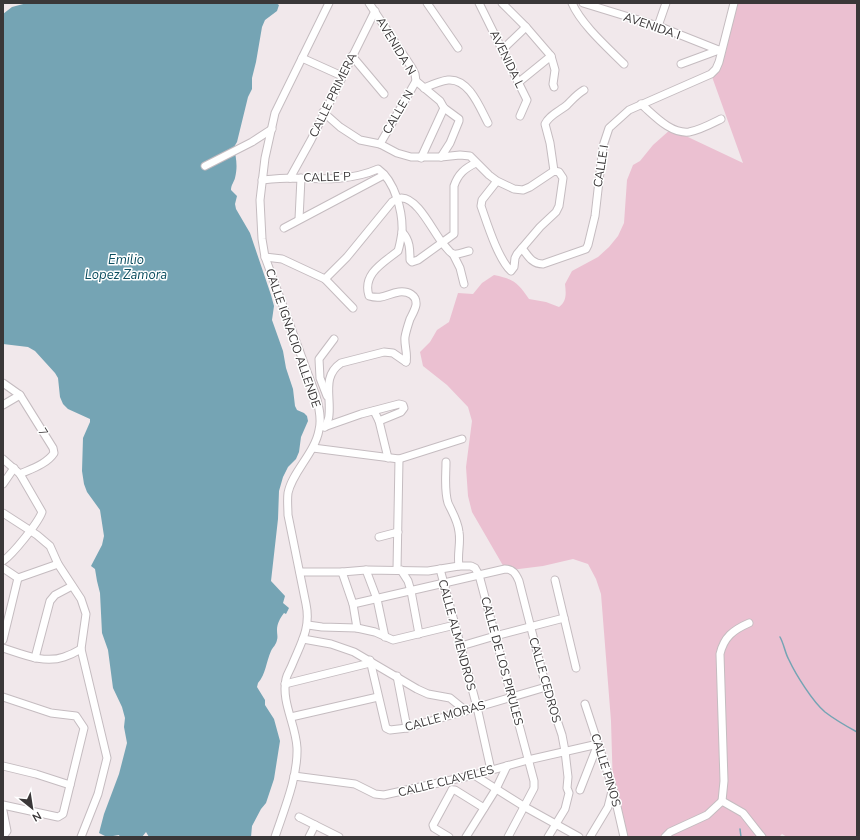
<svg xmlns="http://www.w3.org/2000/svg" width="860" height="840" viewBox="0 0 860 840" font-family="'Nunito Sans',sans-serif">
	<style>
		.green { fill: #ebc0d1 }
		.water { fill: #75a4b4 }
		.lines { fill: none; stroke-linecap: round; stroke-linejoin: round }
		.stream { stroke: #75a4b4; stroke-width: 1.5 }
		.minor-casing { stroke: #c5bcc0; stroke-width: 9 }
		.minor { stroke: #fff; stroke-width: 7 }
		.labels { text-anchor: middle; dominant-baseline: central; stroke-width: 3; stroke-linejoin: round; paint-order: stroke }
		.street-label { font-size: 12px; fill: #3a3738; stroke: #fff }
		.water-label { font-size: 13px; font-style: italic; fill: #0c4e60; stroke: #fff }
	</style>
	<rect width="100%" height="100%" fill="#f1e8eb"/>
	<!-- green -->
	<path class="green" d="M734,3H857V837H787L782,834L779,837H624L613,789L611,721L601,594L596,579L588,564L573,559L543,566L511,570L505,569L472,512L468,496L466,467L472,421L468,407L447,385L423,366L420,352L430,342L437,330L449,322L458,293L473,294L482,283L494,275C514,279 518,283 529,299L546,302L559,307C567,301 566,293 565,284L572,271L598,257L609,247L618,236L624,223L627,180L633,165L640,161L653,145L671,129L743,163L711,74L716,69Z"/>
	<!-- water -->
	<path class="water" d="M27,3H276L279,5L277,11L265,20L262,27L256,62L252,78V89L248,97L237,142L234,147C236,158 238,166 235,178C234,182 231,185 231,190L237,196L235,204L236,209L250,233L271,295L274,306L272,320L283,351L286,368L293,389L295,406L297,410L304,413L307,416L308,421L301,437L299,452L296,459L288,467L283,477L279,491L278,519L271,581L285,596L283,603L289,608L286,614L284,613C280,618 277,624 277,630C277,634 278,637 277,640C276,645 273,647 271,651C266,662 266,674 258,683L257,687L265,700V705L274,719L280,741L274,779L266,803L261,809L252,826L251,837H149L146,832L142,837H120L119,835L107,837L99,833L104,814L119,774L127,743L124,727L125,718L122,707L113,688L108,650L102,633L100,593L97,581L95,569L91,566L102,545L104,536L100,510L87,492L84,484L82,471L83,438L90,422V419L68,409L63,404L60,397L58,378L55,373L35,351L28,347L3,344V14L12,7Z"/>
	<g class="lines">
		<!-- stream -->
		<g class="stream">
			<path d="M780,637C784,644 785,653 789,660C796,675 813,702 825,712C834,719 846,726 857,732"/>
			<polyline points="740,829 741,837"/>
		</g>
		<!-- minor casing -->
		<g class="minor-casing">
			<g id="minor">
				<polyline points="369,3 412,68 415,74 416,81 440,101 444,108 459,119 459,121 450,143 441,157"/>
				<polyline points="427,3 458,48"/>
				<polyline points="479,3 527,100 520,116"/>
				<polyline points="502,3 526,27 551,56 555,70 553,84 554,87"/>
				<path d="M572,3C581,24 607,47 624,64"/>
				<polyline points="583,3 658,26 721,51"/>
				<polyline points="658,26 666,3"/>
				<polyline points="502,50 526,27"/>
				<polyline points="352,56 384,94"/>
				<polyline points="302,58 342,76"/>
				<polyline points="681,64 719,50"/>
				<polyline points="519,82 551,56"/>
				<path d="M424,88C431,85 440,81 448,80C469,78 480,108 488,123"/>
				<path d="M641,104C654,115 670,134 689,132C700,130 711,124 721,119"/>
				<path d="M323,112L340,127L360,140L380,144L397,153L411,157H441L460,155L470,156L489,175L497,181L514,189L523,190L530,187L554,171L559,172L563,178L559,206L556,212L540,227L517,254L515,258L514,267L511,271C498,259 487,223 481,206L482,200L497,181"/>
				<polyline points="380,144 416,81"/>
				<polyline points="421,158 444,108"/>
				<polyline points="205,166 252,142 272,129"/>
				<path d="M554,171L550,143L545,124C549,115 560,111 567,105C573,99 577,94 584,90"/>
				<polyline points="290,178 311,140 375,11"/>
				<path d="M262,180C272,179 282,178 293,178C322,179 351,181 378,169C395,181 403,212 402,232C401,238 400,245 398,251C383,263 362,274 369,296C382,300 387,294 399,292C408,291 417,295 416,305C415,310 412,315 410,319C408,325 406,331 405,337C404,345 408,354 406,362"/>
				<polyline points="299,219 301,178"/>
				<polyline points="284,228 384,175"/>
				<path d="M402,232C410,240 410,250 410,260L412,262L418,260L454,234V186C458,174 465,168 476,163"/>
				<path d="M522,248C528,256 532,264 543,264L586,249L588,245L595,216L603,146L609,128L629,110L711,74L716,69L719,62L734,3"/>
				<polyline points="453,254 460,268 464,284"/>
				<polyline points="265,257 282,259 325,279 353,308"/>
				<path d="M325,279L347,257L392,202C395,200 398,198 401,198C418,197 434,234 444,245C447,248 450,253 453,254C458,255 464,252 469,251"/>
				<path d="M3,383L20,395L53,448L54,453C47,464 31,469 20,474"/>
				<polyline points="327,396 320,378 319,359 334,339"/>
				<polyline points="3,405 20,395"/>
				<polyline points="374,411 379,421 388,458"/>
				<polyline points="324,427 361,414 399,404 403,405 404,408 401,412 379,421"/>
				<path d="M325,427C327,423 329,419 329,415C331,396 322,376 341,363L384,352L393,353L406,362"/>
				<polyline points="313,448 399,459 462,439"/>
				<path d="M3,459L20,474L42,512C38,523 13,554 3,561"/>
				<path d="M446,462C446,476 444,490 448,503C452,512 458,521 459,532C461,543 457,554 459,566"/>
				<polyline points="3,484 14,468"/>
				<polyline points="3,513 37,535 50,546 58,564 81,599 86,614 81,649 107,758 98,794 81,837"/>
				<polyline points="379,537 398,532"/>
				<polyline points="3,568 18,578"/>
				<polyline points="440,569 477,707 491,770"/>
				<polyline points="366,570 377,599 385,637"/>
				<polyline points="397,570 399,459"/>
				<polyline points="401,570 408,581 411,591 419,634"/>
				<polyline points="300,572 342,572 366,570 428,571 459,566 471,566 475,568 479,575 534,781 534,788 508,837"/>
				<polyline points="342,572 353,604 357,628"/>
				<polyline points="18,578 58,564"/>
				<polyline points="555,580 576,668"/>
				<path d="M353,604L505,569C513,569 516,574 519,581L546,687L562,735L565,751L568,777L567,788L569,793L565,809L548,837"/>
				<polyline points="308,625 322,627 357,628 375,632 393,640 455,625"/>
				<polyline points="303,639 331,644 354,652 417,689 428,694 450,698 466,711"/>
				<polyline points="3,640 18,578"/>
				<polyline points="461,646 495,636 564,618"/>
				<path d="M3,648C22,654 44,664 64,657C70,655 76,652 81,649"/>
				<polyline points="35,658 50,601 55,595 72,586"/>
				<polyline points="370,660 386,728 390,730 407,728 546,687"/>
				<polyline points="397,676 407,728"/>
				<polyline points="285,684 370,663"/>
				<polyline points="3,697 51,713 76,716 84,728 63,814 58,817 3,805"/>
				<polyline points="585,704 613,789 624,837"/>
				<polyline points="291,717 378,697"/>
				<polyline points="3,766 36,774 70,785"/>
				<polyline points="474,775 525,807 579,837"/>
				<polyline points="294,776 355,784 375,794 384,795 474,775 528,760 598,744"/>
				<polyline points="452,790 455,790 484,808"/>
				<polyline points="580,790 598,744"/>
				<path d="M722,801L724,781L720,654C724,637 733,630 749,623"/>
				<polyline points="3,811 7,831 3,836"/>
				<polyline points="299,817 339,837"/>
				<path d="M275,837C284,810 298,777 297,748C296,725 281,702 286,679C287,674 290,670 292,665C301,643 311,628 306,604L288,515C288,508 287,501 288,493C292,472 315,453 319,430C322,419 319,407 316,396L265,257L262,239L260,200L265,158L275,113L329,3"/>
				<polyline points="309,837 315,825"/>
				<polyline points="449,837 434,828 433,825 452,790"/>
				<polyline points="466,837 496,789 507,766"/>
				<polyline points="590,837 608,807 612,791"/>
				<polyline points="665,837 670,832 707,815 722,801 743,813 762,837"/>
			</g>
		</g>
		<!-- minor -->
		<use href="#minor" class="minor"/>
	</g>
	<g class="labels">
		<!-- street labels -->
		<g class="street-label">
			<text transform="translate(652 26) rotate(19)">AVENIDA I</text>
			<text transform="translate(396 46) rotate(59)">AVENIDA N</text>
			<text transform="translate(507 59) rotate(64)">AVENIDA L</text>
			<text transform="translate(333 95) rotate(-64)">CALLE PRIMERA</text>
			<text transform="translate(398 112) rotate(-60)">CALLE N</text>
			<text transform="translate(601 166) rotate(-81)">CALLE I</text>
			<text transform="translate(327 177) rotate(-2)">CALLE P</text>
			<text transform="translate(293 338) rotate(71)">CALLE IGNACIO ALLENDE</text>
			<text transform="translate(43 432) rotate(58)">7</text>
			<text transform="translate(457 635) rotate(75)">CALLE ALMENDROS</text>
			<text transform="translate(502 661) rotate(75)">CALLE DE LOS PIRULES</text>
			<text transform="translate(545 680) rotate(74)">CALLE CEDROS</text>
			<text transform="translate(445 716) rotate(-16)">CALLE MORAS</text>
			<text transform="translate(606 770) rotate(73)">CALLE PINOS</text>
			<text transform="translate(446 781) rotate(-14)">CALLE CLAVELES</text>
		</g>
		<!-- water labels -->
		<g class="water-label">
			<text x="126" y="260">Emilio<tspan x="126" dy="15">Lopez Zamora</tspan></text>
		</g>
	</g>
	<!-- border -->
	<rect width="860" height="840" fill="none" stroke="#3a3738" stroke-width="8"/>
	<!-- north arrow -->
	<g transform="translate(32 808) rotate(150)" stroke="#ffffff" stroke-width="3" paint-order="stroke">
	<path d="M0-3L7 15L0 10L-7 15Z" fill="#3a3738"/>
	<text y="-6" font-size="11" font-weight="bold" text-anchor="middle" fill="#3a3738">N</text>
	</g>
</svg>
